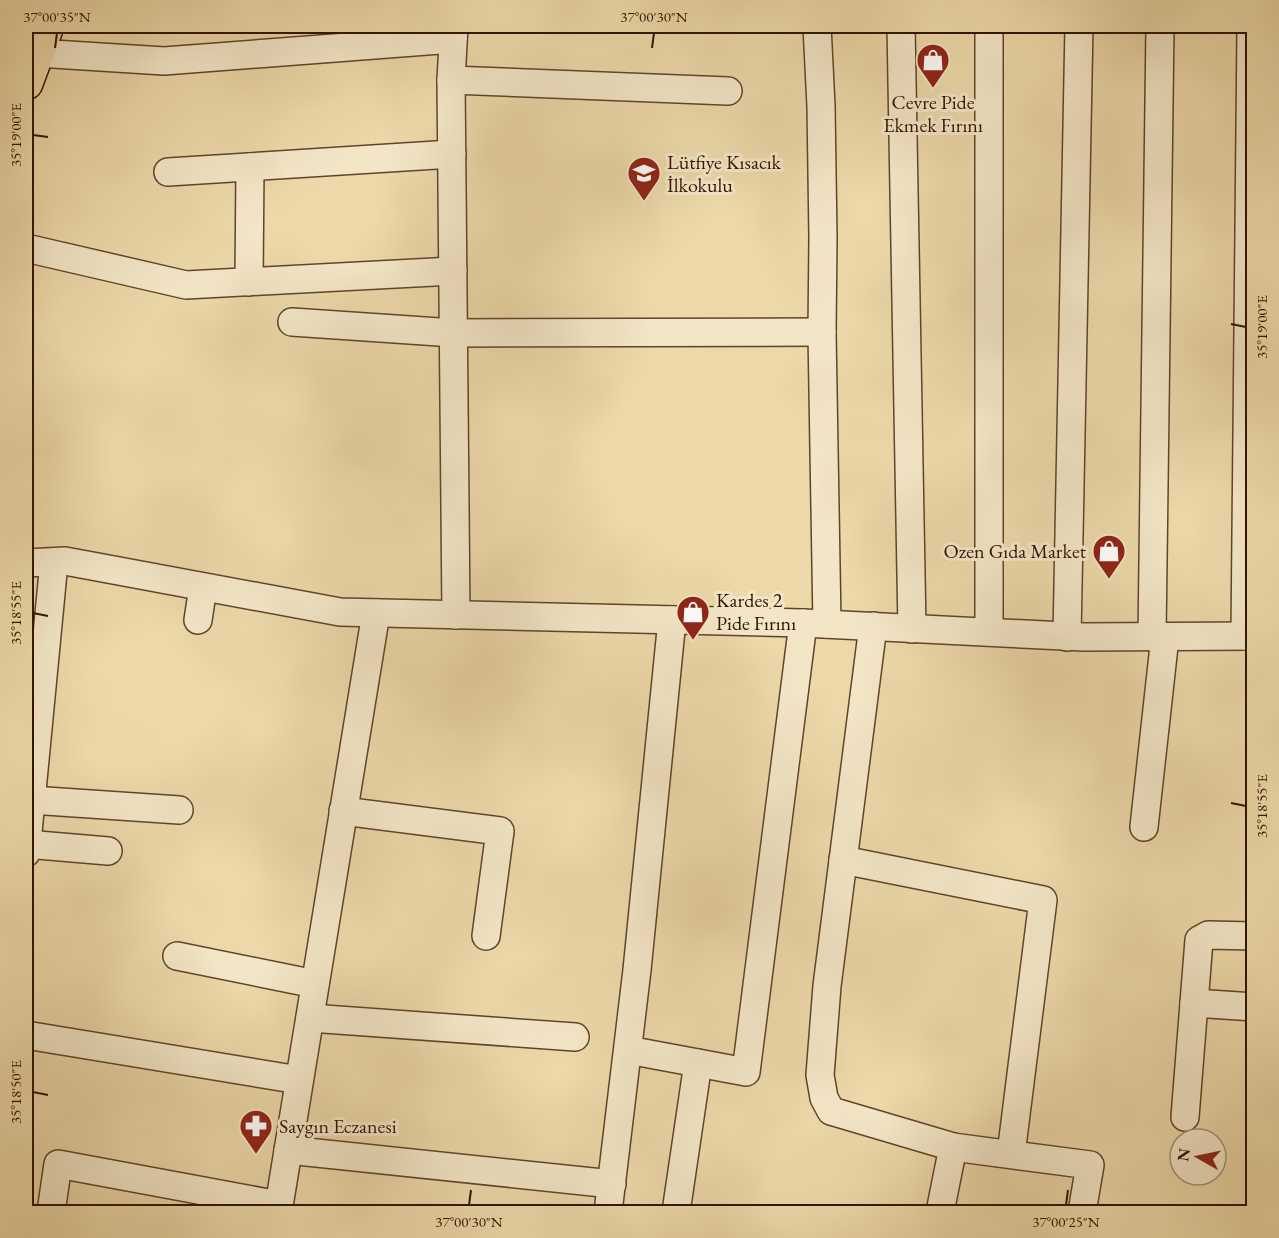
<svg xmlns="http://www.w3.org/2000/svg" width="1279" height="1238" viewBox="0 0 1279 1238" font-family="'EB Garamond',serif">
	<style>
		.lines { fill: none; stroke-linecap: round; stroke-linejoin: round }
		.minor-casing { stroke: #60442a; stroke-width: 30 }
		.major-casing { stroke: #311300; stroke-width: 36 }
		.minor { stroke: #f3e6c7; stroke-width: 27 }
		.major { stroke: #ecd8a9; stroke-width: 33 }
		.ticks { fill: none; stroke: #311300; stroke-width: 2 }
		.labels { text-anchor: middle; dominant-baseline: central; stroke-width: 6; stroke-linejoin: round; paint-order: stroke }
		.poi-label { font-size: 20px; fill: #311300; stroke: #f3e6c7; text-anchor: start }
		.neatline { fill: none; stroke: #311300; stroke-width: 2 }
		.ticks-label { font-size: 15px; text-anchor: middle; fill: #311300 }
	</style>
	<rect width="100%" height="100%" fill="#ecd8a9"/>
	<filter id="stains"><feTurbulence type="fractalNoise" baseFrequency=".00333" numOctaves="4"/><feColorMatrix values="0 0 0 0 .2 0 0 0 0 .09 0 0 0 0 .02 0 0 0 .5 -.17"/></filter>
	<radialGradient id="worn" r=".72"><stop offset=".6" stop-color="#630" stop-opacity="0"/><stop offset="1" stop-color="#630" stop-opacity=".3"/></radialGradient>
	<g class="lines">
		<!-- minor casing -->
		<g class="minor-casing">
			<g id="minor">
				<polyline points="454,26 451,80 456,615"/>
				<polyline points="817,26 821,106 823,238 822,332 827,624"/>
				<polyline points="901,26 912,629"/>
				<polyline points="37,53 164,61 453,39"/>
				<polyline points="451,80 728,91"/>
				<polyline points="168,172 452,154"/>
				<polyline points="26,248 186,285 453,271"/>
				<polyline points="249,282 250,167"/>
				<polyline points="292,322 454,333 822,332"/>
				<polyline points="26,563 65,561 340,612 803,623 1084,637 1254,636"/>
				<polyline points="198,620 203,587"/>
				<polyline points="873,626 827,986 820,1075 824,1098 831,1111 953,1147 1090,1165 1082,1212"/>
				<polyline points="989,632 989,26"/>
				<polyline points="1245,636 1251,26"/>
				<polyline points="1067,637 1079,26"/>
				<polyline points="1152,637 1160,26"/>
				<polyline points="31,800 179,810"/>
				<polyline points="343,811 500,831 486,936"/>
				<polyline points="1144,827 1165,637"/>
				<polyline points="26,844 108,851"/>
				<polyline points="26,853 54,562"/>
				<polyline points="843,860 1043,900 1011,1154"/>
				<polyline points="177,956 315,984"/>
				<polyline points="1194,1003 1254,1007"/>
				<polyline points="310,1018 575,1037"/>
				<polyline points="26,1035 299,1080"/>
				<polyline points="628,1050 746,1072 803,623"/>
				<polyline points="1185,1117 1199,940 1208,935 1254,936"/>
				<polyline points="288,1150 612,1184"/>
				<polyline points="51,1212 58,1164 279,1205"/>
				<polyline points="278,1212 376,613"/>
				<polyline points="608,1212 637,970 672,620"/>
				<polyline points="676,1212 698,1063"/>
				<polyline points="940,1212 953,1147"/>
			</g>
		</g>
		<!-- major casing -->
		<g class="major-casing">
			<polyline id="major" points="26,83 47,26"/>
		</g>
		<!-- minor -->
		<use href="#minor" class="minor"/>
		<!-- major -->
		<use href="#major" class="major"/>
	</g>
	<!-- ticks -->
	<path class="ticks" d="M55,48L57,33M652,48L654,33M33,135L48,137M1231,324L1246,327M33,613L48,616M1231,803L1246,806M33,1092L48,1095M469,1205L471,1190M1066,1205L1068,1190"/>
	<!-- icons -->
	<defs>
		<g id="shop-pin" transform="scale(1.725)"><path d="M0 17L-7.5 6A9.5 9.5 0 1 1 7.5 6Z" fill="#8f2418" stroke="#f3e6c7"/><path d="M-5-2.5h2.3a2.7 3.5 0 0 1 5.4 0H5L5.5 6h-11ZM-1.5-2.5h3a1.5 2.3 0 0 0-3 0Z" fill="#fff"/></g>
		<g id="school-pin" transform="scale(1.725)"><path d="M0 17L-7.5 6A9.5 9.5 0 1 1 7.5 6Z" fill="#8f2418" stroke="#f3e6c7"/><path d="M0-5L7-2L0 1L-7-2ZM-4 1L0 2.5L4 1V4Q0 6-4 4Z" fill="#fff"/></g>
		<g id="pharmacy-pin" transform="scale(1.725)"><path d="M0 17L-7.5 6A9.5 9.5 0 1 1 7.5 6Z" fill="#8f2418" stroke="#f3e6c7"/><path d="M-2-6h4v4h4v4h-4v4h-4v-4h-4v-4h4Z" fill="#fff"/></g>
	</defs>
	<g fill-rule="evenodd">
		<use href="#shop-pin" x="933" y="60"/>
		<use href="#school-pin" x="644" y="173"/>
		<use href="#shop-pin" x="1109" y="551"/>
		<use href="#shop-pin" x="693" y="612"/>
		<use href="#pharmacy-pin" x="256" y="1126"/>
	</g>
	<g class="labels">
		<!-- poi labels -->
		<g class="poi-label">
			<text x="933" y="102" text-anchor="middle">Cevre Pide<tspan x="933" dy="23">Ekmek Fırını</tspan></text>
			<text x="667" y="162">Lütfiye Kısacık<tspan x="667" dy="23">İlkokulu</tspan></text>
			<text x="1086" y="551" text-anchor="end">Ozen Gıda Market</text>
			<text x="716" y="600">Kardes 2<tspan x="716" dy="23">Pide Fırını</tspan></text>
			<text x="279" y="1126">Saygın Eczanesi</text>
		</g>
	</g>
	<!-- margin -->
	<rect width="1279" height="1238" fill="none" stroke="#ecd8a9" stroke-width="66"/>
	<!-- north arrow -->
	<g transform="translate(1198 1157) rotate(279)"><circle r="28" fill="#f3e6c7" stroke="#a59277" stroke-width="1.5"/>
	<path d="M0-4.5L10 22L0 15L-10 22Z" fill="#8f2418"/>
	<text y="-9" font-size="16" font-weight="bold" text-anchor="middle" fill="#311300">N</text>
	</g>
	<rect x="33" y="33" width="1213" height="1172" class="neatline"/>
	<g class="ticks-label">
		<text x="57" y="22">37°00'35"N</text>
		<text x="654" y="22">37°00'30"N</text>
		<text transform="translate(16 135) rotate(-90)" y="5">35°19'00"E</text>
		<text transform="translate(1262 327) rotate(-90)" y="5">35°19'00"E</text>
		<text transform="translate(16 613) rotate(-90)" y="5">35°18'55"E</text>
		<text transform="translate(1262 806) rotate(-90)" y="5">35°18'55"E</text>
		<text transform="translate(16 1092) rotate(-90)" y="5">35°18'50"E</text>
		<text x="469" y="1227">37°00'30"N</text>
		<text x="1066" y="1227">37°00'25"N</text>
	</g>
	<rect width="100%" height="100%" filter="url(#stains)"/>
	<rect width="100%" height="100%" fill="url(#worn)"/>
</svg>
